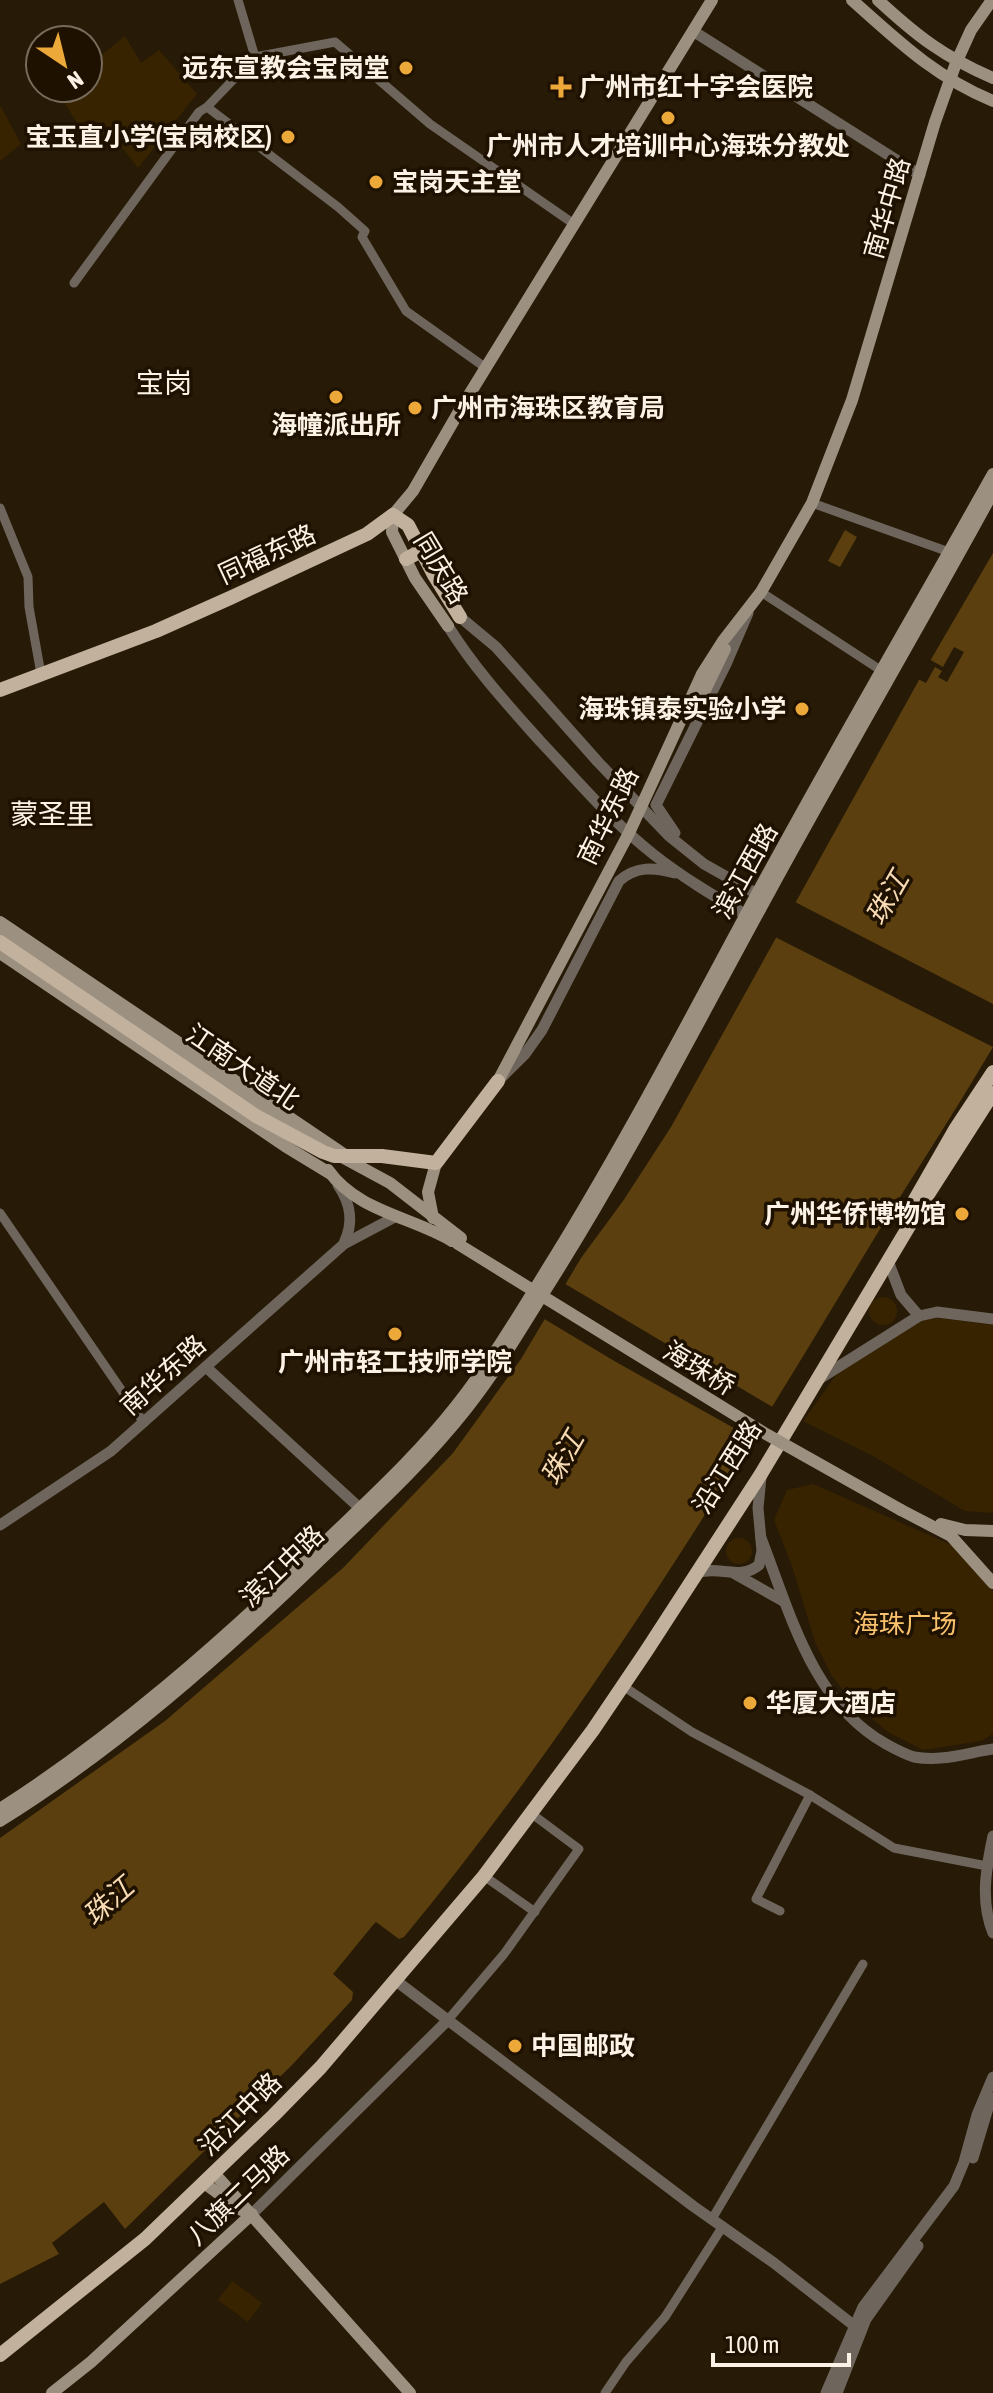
<svg xmlns="http://www.w3.org/2000/svg" width="993" height="2393" viewBox="0 0 993 2393" font-family="'Asap Condensed','Noto Sans SC',sans-serif">
	<style>
		.green { fill: #382300 }
		.water { fill: #5b3f0f }
		.pier { fill: #271a06 }
		.lines { fill: none; stroke-linecap: round; stroke-linejoin: round }
		.minor { stroke: #6e665d; stroke-width: 9 }
		.tertiary { stroke: #6e665d; stroke-width: 11 }
		.secondary { stroke: #9c9181; stroke-width: 12 }
		.primary { stroke: #c1b19d; stroke-width: 14 }
		.secondary-bridge { stroke: #9c9181; stroke-width: 12 }
		.poi-dot { fill: #eca93a; stroke: #1e1100; stroke-width: 3 }
		.labels { text-anchor: middle; dominant-baseline: central; stroke-width: 7; stroke-linejoin: round; paint-order: stroke }
		.poi-label { font-size: 26px; font-weight: bold; fill: #fcf2e6; stroke: #1e1100; text-anchor: start }
		.street-label { font-size: 26px; fill: #fcf2e6; stroke: #1e1100 }
		.park-label { font-size: 26px; fill: #fbc26e; stroke: #1e1100 }
		.neighbourhood-label { font-size: 28px; fill: #fcf2e6; stroke: #1e1100 }
		.water-label { font-size: 28px; font-style: italic; fill: #f7dab3; stroke: #1e1100 }
	</style>
	<rect width="100%" height="100%" fill="#271a06"/>
	<!-- green -->
	<g class="green">
		<polygon points="125,36 141,63 159,50 197,94 138,168 110,132 90,144 57,91 61,88 88,88 88,66"/>
		<polygon points="0,105 21,144 0,161"/>
		<circle cx="883" cy="1311" r="14"/>
		<polygon points="938,1318 993,1325 993,1513 965,1511 873,1456 803,1421 839,1371 923,1320"/>
		<polygon points="813,1484 954,1546 993,1591 993,1734 981,1741 923,1750 888,1732 852,1702 832,1676 815,1642 792,1566 774,1520 787,1490"/>
		<circle cx="739" cy="1551" r="13"/>
		<polygon points="232,2281 262,2303 248,2322 218,2300"/>
	</g>
	<!-- water -->
	<g class="water">
		<polygon points="845,530 857,537 840,567 828,561"/>
		<path d="M993,553V1047L987,1057C947,1125 903,1190 863,1257C721,1493 580,1724 404,1937L399,1939L376,1922L373,1925L333,1974L353,1992L352,2000L292,2065L125,2229L104,2202L52,2243L59,2254L0,2284V1838L165,1721L343,1568L453,1453L521,1359L581,1258L623,1201L671,1127L919,680Z"/>
	</g>
	<!-- pier -->
	<g class="pier">
		<polygon points="954,647 964,652 947,682 938,677 942,671 935,667 926,683 916,678 927,658 943,667"/>
		<polygon points="793,901 993,1004 993,1047 773,936"/>
		<polygon points="562,1282 776,1409 757,1441 616,1362 541,1317"/>
	</g>
	<g class="lines">
		<!-- minor -->
		<g class="minor">
			<polyline points="238,0 255,57 335,42 430,124 574,224"/>
			<polyline points="255,57 207,107 338,207 365,231 362,237 406,311 486,368"/>
			<polyline points="74,283 199,112 207,107"/>
			<polyline points="812,503 949,552"/>
			<polyline points="0,508 28,577 29,607 41,674"/>
			<polyline points="761,592 885,673"/>
			<polyline points="0,1213 144,1423"/>
			<polyline points="623,1686 692,1732 810,1795 894,1848 987,1866"/>
			<polyline points="484,1876 535,1912"/>
			<polyline points="780,1911 756,1899 810,1795"/>
			<polyline points="447,2021 504,1954 579,1849 532,1814"/>
			<polyline points="712,2219 863,1964"/>
			<polyline points="605,2393 626,2362 665,2317 723,2226"/>
		</g>
		<!-- tertiary -->
		<g class="tertiary">
			<polyline points="693,31 920,175"/>
			<path d="M448,626C474,668 507,704 540,741C576,779 612,822 653,854C682,877 714,896 746,915L760,910L757,894L704,864L669,836L598,762L496,647L460,617"/>
			<polyline points="675,833 656,805 726,664 748,613"/>
			<path d="M501,1078L525,1054L542,1030L619,881C636,866 654,867 675,873"/>
			<path d="M338,1185C351,1204 354,1222 344,1243"/>
			<polyline points="888,1261 901,1295 919,1316"/>
			<polyline points="207,1368 364,1512"/>
			<polyline points="819,1379 919,1316 937,1312 993,1319"/>
			<polyline points="0,1525 111,1451 344,1244 395,1217"/>
			<path d="M761,1538C790,1612 812,1703 886,1744C895,1749 904,1754 914,1757C942,1762 966,1753 993,1749"/>
			<path d="M697,1573C718,1565 740,1581 759,1565L762,1551L758,1508L761,1477"/>
			<polyline points="735,1574 783,1601"/>
			<path d="M993,1836C986,1869 980,1901 993,1933"/>
			<polyline points="395,1980 693,2206 774,2263 861,2331"/>
			<polyline points="973,2158 991,2098"/>
			<polyline points="252,2214 447,2021"/>
			<polyline points="826,2393 863,2307 954,2186 964,2162 977,2115 993,2077"/>
			<polyline points="837,2393 866,2319 918,2246"/>
		</g>
		<!-- secondary -->
		<g class="secondary">
			<path d="M852,0C898,41 935,77 993,101"/>
			<path d="M878,0C917,36 944,57 993,78"/>
			<polyline points="448,626 415,578 392,532 393,515 413,491 461,408 712,0"/>
			<polyline points="693,715 725,649"/>
			<polyline points="0,922 348,1157"/>
			<polyline points="0,931 295,1130"/>
			<polyline points="0,953 285,1146 331,1174"/>
			<polyline points="498,1081 629,833 702,674 723,641 761,592 812,503 852,400 935,122 956,63 971,30 992,0"/>
			<polyline points="342,1157 390,1183 461,1238"/>
			<path d="M328,1170C358,1212 410,1216 452,1241"/>
			<polyline points="433,1218 428,1192 436,1163"/>
			<polyline points="901,1510 951,1536 993,1583"/>
			<polyline points="941,1524 965,1530 993,1531"/>
			<path d="M0,1809C117,1734 221,1642 321,1546C367,1501 416,1457 456,1406C493,1359 523,1308 554,1258C622,1147 683,1032 744,918C824,768 910,622 993,474"/>
			<path d="M0,1821C117,1748 221,1656 320,1560C371,1511 423,1464 467,1408C497,1370 521,1329 546,1289C628,1160 697,1024 770,891C843,757 920,626 993,492"/>
			<polyline points="214,2173 410,2393"/>
			<polyline points="204,2183 241,2210"/>
			<polyline points="52,2393 91,2362 252,2214"/>
		</g>
		<!-- primary -->
		<g class="primary">
			<polyline points="406,559 421,551"/>
			<polyline points="0,690 156,631 230,598 367,534 393,515 408,525 434,575 460,617"/>
			<polyline points="0,942 256,1116 323,1152 334,1156 382,1156 436,1163 498,1081"/>
			<polyline points="909,1210 956,1128 993,1072"/>
			<polyline points="0,2355 145,2239 274,2115 321,2067 484,1876 593,1730 647,1650 761,1474 927,1196 993,1093"/>
		</g>
		<!-- secondary-bridge -->
		<polyline class="secondary-bridge" points="458,1244 766,1434 901,1510"/>
	</g>
	<!-- markers -->
	<g class="poi-dot">
		<circle cx="406" cy="68" r="8"/>
		<path d="M557 75h8v8h8v8h-8v8h-8v-8h-8v-8h8z"/>
		<circle cx="668" cy="118" r="8"/>
		<circle cx="288" cy="137" r="8"/>
		<circle cx="376" cy="182" r="8"/>
		<circle cx="336" cy="397" r="8"/>
		<circle cx="415" cy="408" r="8"/>
		<circle cx="802" cy="709" r="8"/>
		<circle cx="962" cy="1214" r="8"/>
		<circle cx="395" cy="1334" r="8"/>
		<circle cx="750" cy="1703" r="8"/>
		<circle cx="515" cy="2046" r="8"/>
	</g>
	<g class="labels">
		<!-- poi labels -->
		<g class="poi-label">
			<text x="390" y="68" text-anchor="end">远东宣教会宝岗堂</text>
			<text x="579" y="87">广州市红十字会医院</text>
			<text x="272" y="137" text-anchor="end">宝玉直小学(宝岗校区)</text>
			<text x="668" y="146" text-anchor="middle">广州市人才培训中心海珠分教处</text>
			<text x="392" y="182">宝岗天主堂</text>
			<text x="431" y="408">广州市海珠区教育局</text>
			<text x="336" y="425" text-anchor="middle">海幢派出所</text>
			<text x="786" y="709" text-anchor="end">海珠镇泰实验小学</text>
			<text x="946" y="1214" text-anchor="end">广州华侨博物馆</text>
			<text x="395" y="1362" text-anchor="middle">广州市轻工技师学院</text>
			<text x="766" y="1703">华厦大酒店</text>
			<text x="531" y="2046">中国邮政</text>
		</g>
		<!-- street labels -->
		<g class="street-label">
			<text transform="translate(887 208) rotate(-74)">南华中路</text>
			<text transform="translate(267 554) rotate(-25)">同福东路</text>
			<text transform="translate(441 568) rotate(59)">同庆路</text>
			<text transform="translate(608 816) rotate(-64)">南华东路</text>
			<text transform="translate(745 871) rotate(-61)">滨江西路</text>
			<text transform="translate(243 1067) rotate(34)">江南大道北</text>
			<text transform="translate(699 1368) rotate(31)">海珠桥</text>
			<text transform="translate(163 1375) rotate(-42)">南华东路</text>
			<text transform="translate(727 1467) rotate(-58)">沿江西路</text>
			<text transform="translate(282 1566) rotate(-44)">滨江中路</text>
			<text transform="translate(240 2114) rotate(-45)">沿江中路</text>
			<text transform="translate(238 2195) rotate(-44)">八旗二马路</text>
		</g>
		<!-- park labels -->
		<g class="park-label">
			<text x="905" y="1624">海珠广场</text>
		</g>
		<!-- neighbourhood labels -->
		<g class="neighbourhood-label">
			<text x="164" y="383">宝岗</text>
			<text x="52" y="814">蒙圣里</text>
		</g>
		<!-- water labels -->
		<g class="water-label">
			<text transform="translate(887 898) rotate(-60)">珠江</text>
			<text transform="translate(562 1458) rotate(-60)">珠江</text>
			<text transform="translate(108 1901) rotate(-41)">珠江</text>
		</g>
	</g>
	<!-- north arrow -->
	<g transform="translate(64 64) rotate(145)"><circle r="38" fill="#1e1100" stroke="#776b5c" stroke-width="2"/>
	<path d="M0-6L14 30L0 20L-14 30Z" fill="#eca93a"/>
	<text y="-12" font-size="22" font-weight="bold" text-anchor="middle" fill="#fcf2e6">N</text>
	</g>
	<!-- scale -->
	<path d="M713 2353v12h136v-12" fill="none" stroke="#fcf2e6" stroke-width="4"/>
	<text x="725" y="2353" font-size="24" fill="#fcf2e6" stroke="#1e1100" stroke-width="6" paint-order="stroke">100 m</text>
</svg>
